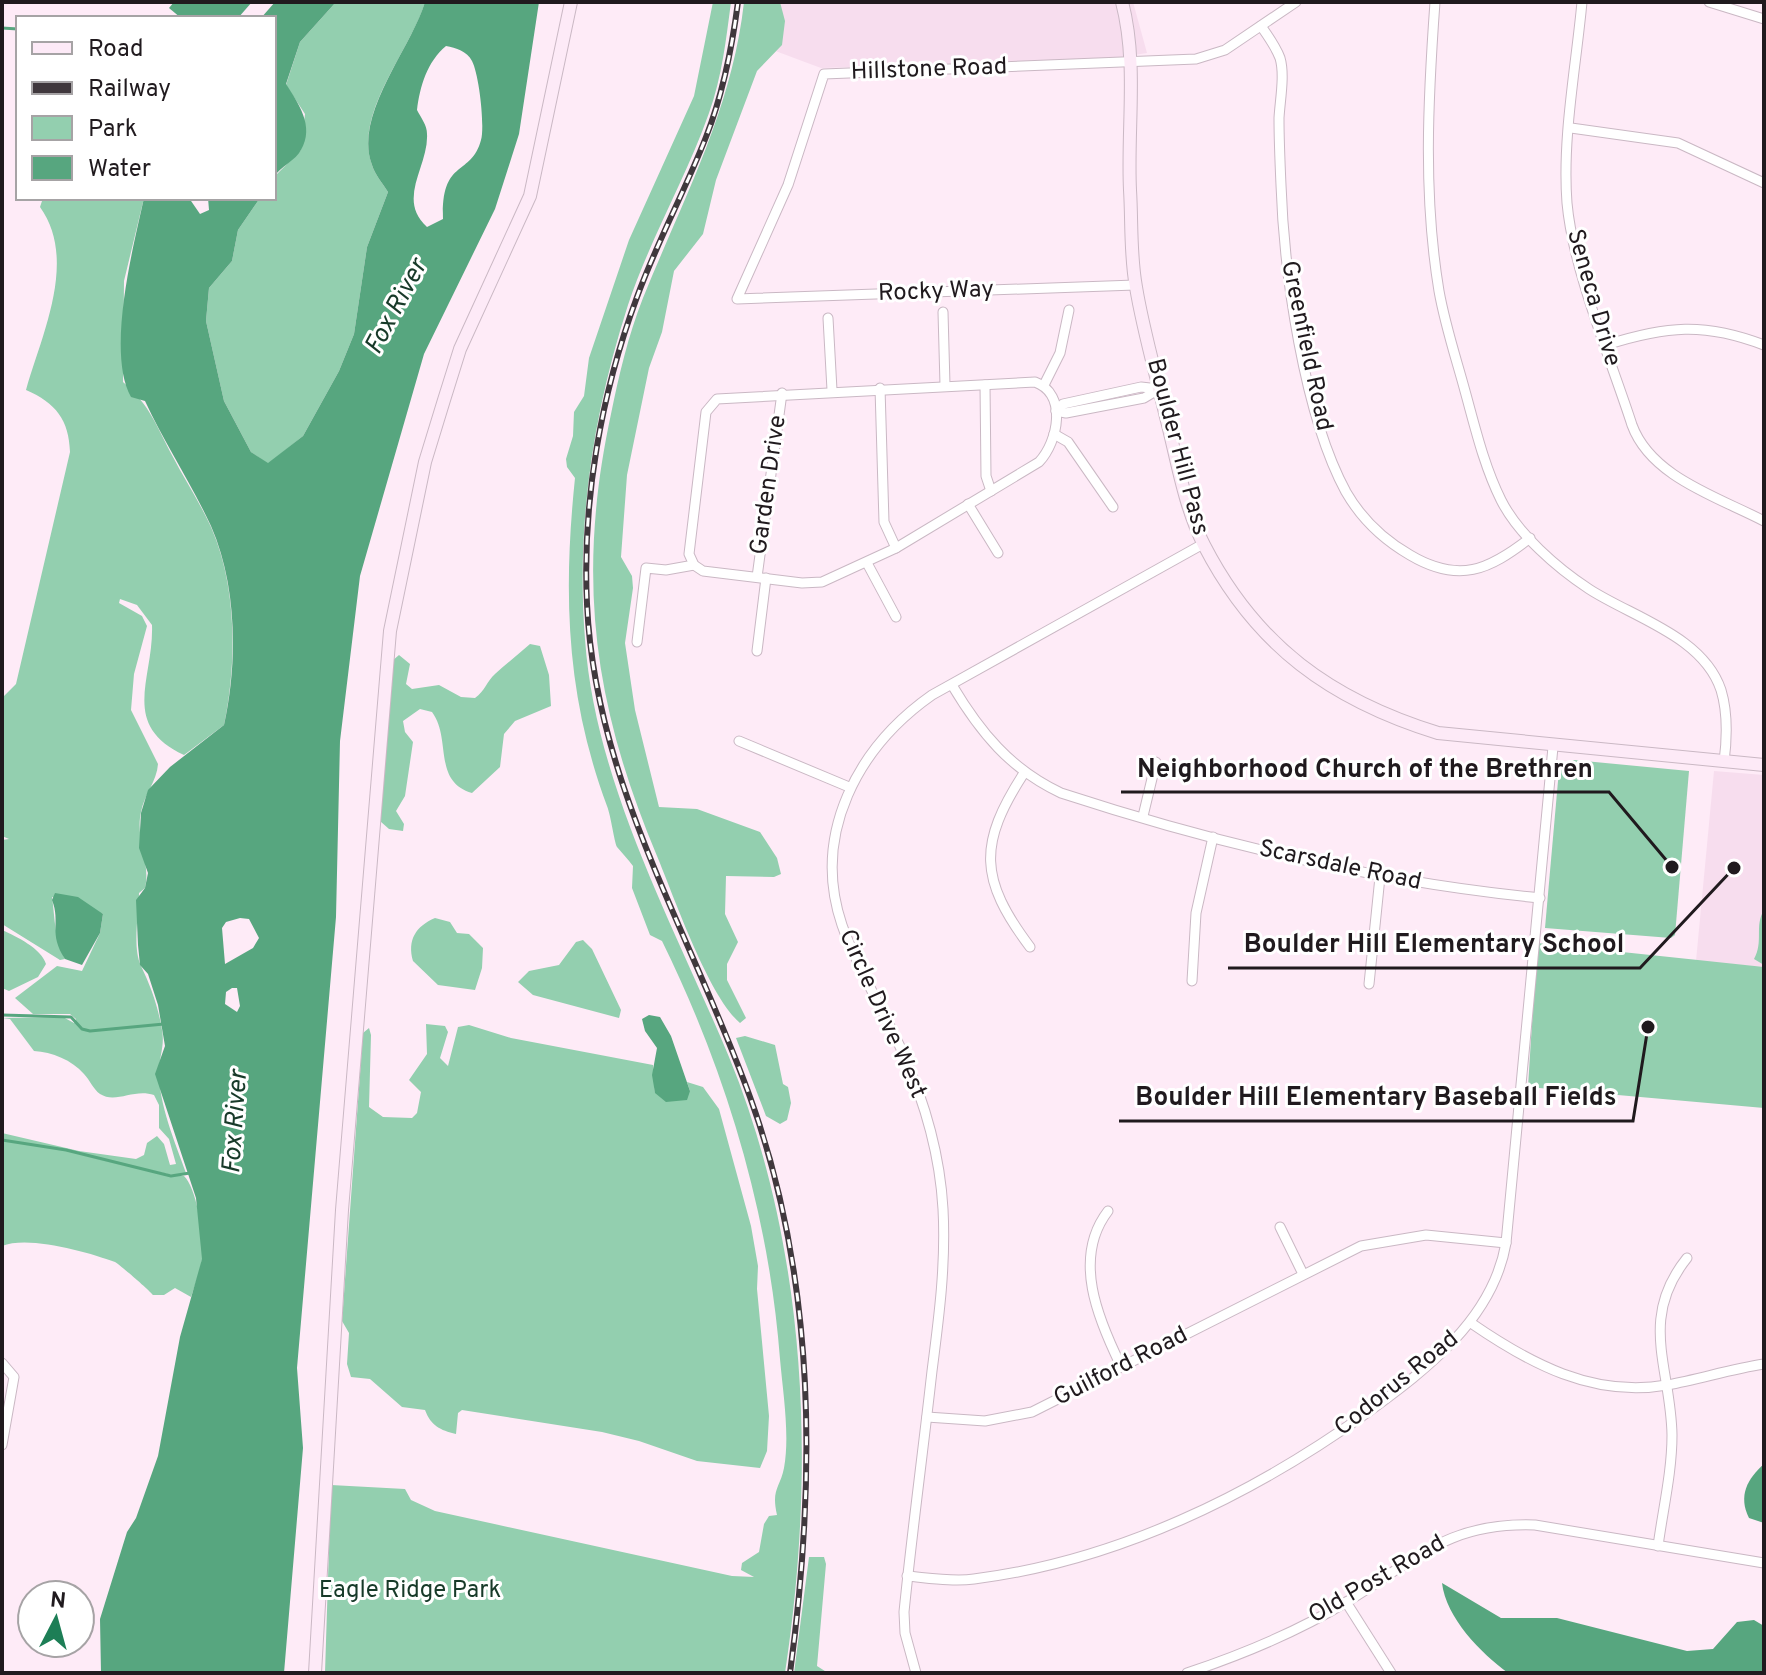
<svg xmlns="http://www.w3.org/2000/svg" width="1766" height="1675" viewBox="0 0 1766 1675" font-family="Overpass,sans-serif">
	<style>
		.built { fill: #f7ddee }
		.green { fill: #93cfaf }
		.water { fill: #57a67f; fill-rule: evenodd }
		.lines { fill: none; stroke-linecap: round; stroke-linejoin: round }
		.stream { stroke: #57a67f; stroke-width: 3 }
		.street-casing { stroke: #cab8c4; stroke-width: 11 }
		.secondary-casing { stroke: #cab8c4; stroke-width: 14 }
		.street { stroke: #fff; stroke-width: 9 }
		.secondary { stroke: #fdeaf7; stroke-width: 12 }
		.rail-casing { stroke: #40383d; stroke-width: 6 }
		.rail { stroke: #fff; stroke-width: 3; stroke-dasharray: 9; stroke-linecap: butt }
		.labels { text-anchor: middle; dominant-baseline: central; stroke-width: 6; stroke-linejoin: round; paint-order: stroke }
		.street-label { font-size: 24px; fill: #201a1e; stroke: #fff }
		.park-label { font-size: 24px; fill: #173a29; stroke: #fff }
		.water-label { font-size: 26px; font-style: italic; fill: #173a29; stroke: #fff }
		.leader { fill: none; stroke: #201a1e; stroke-width: 3 }
		.callout-dot { fill: #201a1e; stroke: #fff; stroke-width: 3 }
		.callout-label { font-size: 26px; text-anchor: middle; font-weight: bold; fill: #201a1e; stroke: #fff; stroke-width: 6; stroke-linejoin: round; paint-order: stroke }
	</style>
	<rect width="100%" height="100%" fill="#feebf7"/>
	<!-- built -->
	<g class="built">
		<polygon points="770,2 1133,2 1147,53 1115,58 821,68 770,49"/>
		<polygon points="1714,771 1764,775 1764,967 1696,961"/>
	</g>
	<!-- green -->
	<g class="green">
		<path d="M336,2H425C411,50 353,113 372,165C375,175 383,184 388,192L367,247L354,334L339,371L303,436L268,464L251,452L224,401L206,321L209,288L232,261L238,230L260,198H274V177L301,150L305,114L286,85L300,42Z"/>
		<path d="M713,2H731C726,40 722,77 709,113C686,178 650,239 628,305C593,413 576,526 585,639C595,784 674,925 729,1057C808,1250 816,1469 785,1673H325L331,1485L405,1489L411,1500L435,1511L732,1576L754,1577L741,1570L742,1563L759,1552L764,1524L769,1516L777,1515C771,1489 780,1488 784,1468C790,1435 783,1393 780,1359C769,1214 726,1071 662,941L650,935L632,888L633,866C628,859 622,853 617,847C614,841 611,816 607,806C566,696 563,594 575,478L567,467L566,459L573,436L574,412L584,396L589,358L629,240L694,96Z"/>
		<path d="M744,2H780L785,21L782,45L757,71L716,180L703,234L674,271L662,332L649,368L627,475L621,557L632,576L633,588L625,643L635,710L659,807L697,809L760,832L777,858L781,874L774,877L726,876L725,914L738,942L727,964V980L746,1018L740,1023C709,997 674,897 657,856C593,704 576,577 611,414C619,375 628,336 643,298C683,199 732,110 744,2Z"/>
		<path d="M43,198H144L124,281L123,382C151,406 156,426 173,457C185,480 200,503 211,527C237,586 237,662 224,725L184,755C119,724 154,679 152,625L137,605L120,599L119,603L142,616L147,626L134,674L131,710L158,764C157,781 144,795 141,812C135,839 151,863 145,888L139,893C139,914 132,947 141,966C151,987 158,1006 162,1030C165,1046 159,1057 159,1072C159,1105 175,1142 186,1173L172,1175L82,1155L169,1176H184C198,1190 204,1240 202,1260C200,1272 195,1285 191,1297L175,1288L164,1295H153C148,1289 120,1265 115,1262C88,1252 28,1235 2,1246V1133L79,1151L136,1159L144,1155L147,1143L157,1136L164,1144L170,1165L176,1164L169,1139L159,1128V1105L154,1095C134,1088 116,1104 100,1094C93,1089 90,1080 84,1074C72,1060 52,1052 34,1051L10,1019L2,1018L63,1017L74,1023L76,1019L70,1014H33L15,998L57,966L82,971L100,933L103,914L52,897C55,918 54,938 65,959L60,960L2,924V840L9,839L2,836V698L16,684L70,452C69,420 56,403 26,390C42,334 78,260 40,207Z"/>
		<path d="M530,644L540,646L549,675L551,706L515,721L504,734L500,767L472,793C432,781 452,739 432,712L420,709L403,721L405,732L413,742L405,796L396,811L404,824L403,831L389,829L380,821L392,661L399,655L410,664L406,684L412,689L439,685L461,697L475,698C485,691 487,681 495,674C507,663 519,654 530,644Z"/>
		<polygon points="1574,760 1689,771 1675,935 1671,938 1545,928 1558,781 1561,767"/>
		<path d="M1764,910V965L1754,959C1764,941 1754,926 1764,910Z"/>
		<path d="M435,918L450,922L457,933L469,934L483,948L482,968L475,990L438,985L413,961C407,940 416,926 435,918Z"/>
		<path d="M2,930C17,937 41,948 46,964L38,977L9,991L2,988Z"/>
		<polygon points="583,940 592,949 621,1010 619,1018 533,995 518,982 529,971 559,965 576,942"/>
		<polygon points="1537,943 1764,967 1764,1108 1528,1087"/>
		<path d="M426,1024L445,1026L448,1032L440,1058L448,1066L458,1027L469,1025L511,1038L653,1065L655,1093L690,1091L687,1082L703,1087L719,1109L751,1226L758,1266L757,1289L769,1416L767,1451L760,1468L697,1461L639,1441L602,1432L462,1410L458,1413L456,1434C440,1430 431,1426 425,1410L402,1407L370,1379L351,1377L347,1364L349,1333L342,1321L363,1033L369,1028L371,1035L369,1107L383,1117L412,1118L417,1113L421,1092L409,1080L427,1054Z"/>
		<polygon points="745,1036 775,1045 783,1084 788,1087 791,1103 787,1120 780,1124 766,1116 736,1038"/>
		<polygon points="809,1557 824,1557 826,1564 817,1666 828,1673 794,1673"/>
	</g>
	<!-- water -->
	<g class="water">
		<polygon points="174,2 252,2 238,18 181,18 169,8"/>
		<path d="M275,2H336L300,42L286,84C298,103 315,126 301,150C296,160 281,166 274,177V18H261Z"/>
		<path d="M425,2H539L519,134L495,209L424,354L360,576L340,741L336,917L297,1368L303,1448L284,1673H101L100,1619L127,1532L136,1518L158,1456L180,1337L202,1259L196,1198L155,1074L165,1046L158,1005L148,974L140,965L138,945L136,900L145,888L148,873L139,848L141,813L148,790L170,767L224,725C238,662 237,585 211,526C191,483 165,444 145,401L131,397C106,352 133,248 144,198H189L200,214L209,210L208,198H260L238,230L232,261L209,288L206,321L224,401L251,452L268,463L303,436L339,371L354,334L367,247L388,192C383,184 375,175 372,165C353,115 411,49 425,2ZM446,46C456,48 467,51 472,61C479,74 485,126 481,140C471,177 441,158 443,219L427,227C396,199 429,166 427,134C427,125 421,118 417,110C420,86 427,62 446,46ZM240,918L249,919L259,938L253,948L225,964L222,928L226,922ZM232,988H237L240,1006L237,1012L225,1004L226,992Z"/>
		<path d="M55,893L78,897L103,914L100,933L82,965L65,959C48,933 61,923 52,900Z"/>
		<polygon points="649,1015 660,1017 671,1036 690,1091 687,1100 666,1102 655,1093 652,1075 657,1048 645,1031 642,1019"/>
		<path d="M1764,1464V1523L1749,1518C1738,1496 1747,1479 1764,1464Z"/>
		<path d="M1442,1583L1501,1618H1557L1687,1651L1713,1649L1737,1622L1754,1620L1764,1626V1673H1508C1481,1653 1446,1618 1442,1583Z"/>
	</g>
	<g class="lines">
		<!-- stream -->
		<g class="stream">
			<polyline points="2,28 18,29"/>
			<polyline points="2,1015 71,1017 82,1029 90,1031 164,1024"/>
			<polyline points="2,1140 66,1150 171,1176 190,1173"/>
		</g>
		<!-- street casing -->
		<g class="street-casing">
			<g id="street">
				<path d="M1435,2C1428,99 1423,195 1439,291C1445,325 1456,358 1465,391C1475,427 1484,466 1501,500C1518,534 1557,568 1589,589C1632,617 1703,636 1721,690C1728,713 1727,739 1724,762"/>
				<path d="M1582,2C1576,67 1562,138 1567,203C1573,270 1611,360 1632,425C1651,477 1718,497 1764,521"/>
				<polyline points="1709,2 1764,19"/>
				<path d="M1261,26C1268,36 1276,47 1280,58C1285,75 1280,100 1279,118C1279,141 1280,163 1281,185C1284,273 1304,415 1346,492C1361,518 1384,540 1410,555C1459,584 1489,570 1530,538"/>
				<polyline points="1571,128 1678,143 1764,183"/>
				<polyline points="1135,285 737,299 788,185 824,74 1196,59 1225,50 1296,2"/>
				<polyline points="943,312 945,385"/>
				<polyline points="828,318 832,390"/>
				<path d="M1606,345C1666,326 1704,322 1764,345"/>
				<path d="M1035,382C1068,394 1058,442 1039,462L896,548L822,582L802,583L703,571L694,565L689,554L706,412L717,399Z"/>
				<polyline points="985,385 986,476 991,491"/>
				<polyline points="1044,385 1060,353 1069,310"/>
				<polyline points="880,388 884,522 896,548"/>
				<polyline points="1056,411 1063,404 1141,387 1159,389"/>
				<polyline points="1056,411 1066,413 1144,398 1159,389"/>
				<polyline points="1054,434 1068,442 1113,507"/>
				<polyline points="968,504 998,553"/>
				<polyline points="867,563 896,617"/>
				<polyline points="757,577 782,393"/>
				<polyline points="637,642 646,568 666,570 694,565"/>
				<polyline points="757,651 766,578"/>
				<path d="M952,685C980,732 1010,769 1061,793C1217,844 1376,882 1540,898"/>
				<polyline points="739,741 849,787"/>
				<path d="M1024,773C978,844 979,879 1030,947"/>
				<polyline points="1143,816 1156,762"/>
				<polyline points="1192,981 1196,913 1213,837"/>
				<polyline points="1369,984 1380,877"/>
				<path d="M1108,1211C1072,1258 1098,1319 1121,1366"/>
				<polyline points="1280,1227 1303,1274"/>
				<path d="M1471,1323C1529,1363 1593,1398 1667,1385C1700,1379 1731,1369 1764,1364"/>
				<polyline points="2,1363 14,1377 2,1445"/>
				<polyline points="927,1417 985,1421 1032,1412 1361,1246 1426,1235 1506,1243"/>
				<path d="M1658,1546C1663,1509 1672,1472 1672,1435C1671,1368 1638,1319 1687,1258"/>
				<path d="M907,1576C929,1578 953,1582 974,1579C1117,1561 1252,1495 1368,1412C1427,1369 1493,1319 1506,1243L1553,747"/>
				<polyline points="1346,1602 1391,1673"/>
				<path d="M916,1673L905,1633L904,1612C912,1532 923,1452 932,1371C939,1317 946,1264 943,1209C940,1155 924,1100 902,1051C883,1009 857,968 842,925C811,834 858,747 932,695L1203,544"/>
				<path d="M1187,1673C1241,1655 1299,1631 1348,1601C1417,1559 1448,1522 1535,1525L1764,1563"/>
			</g>
		</g>
		<!-- secondary casing -->
		<g class="secondary-casing">
			<g id="secondary">
				<path d="M1122,2C1138,63 1127,128 1130,190C1132,221 1130,255 1136,287C1143,330 1156,374 1166,417C1177,459 1184,506 1204,545C1256,646 1331,700 1438,733L1764,765"/>
				<polyline points="315,1673 342,1210 390,631 425,462 444,400 460,349 530,196 571,2"/>
			</g>
		</g>
		<!-- street -->
		<use href="#street" class="street"/>
		<!-- secondary -->
		<use href="#secondary" class="secondary"/>
		<!-- rail casing -->
		<g class="rail-casing">
			<path id="rail" d="M738,2C732,48 723,94 706,137C685,191 657,242 637,297C601,394 582,501 587,604C595,783 691,933 750,1097C817,1282 816,1481 790,1673"/>
		</g>
		<!-- rail -->
		<use href="#rail" class="rail"/>
	</g>
	<g class="labels">
		<!-- street labels -->
		<g class="street-label">
			<text transform="translate(929 70) rotate(-2)">Hillstone Road</text>
			<text transform="translate(936 292) rotate(-2)">Rocky Way</text>
			<text transform="translate(1593 298) rotate(74)">Seneca Drive</text>
			<text transform="translate(1306 346) rotate(78)">Greenfield Road</text>
			<text transform="translate(1177 447) rotate(75)">Boulder Hill Pass</text>
			<text transform="translate(769 485) rotate(-82)">Garden Drive</text>
			<text transform="translate(1340 866) rotate(12)">Scarsdale Road</text>
			<text transform="translate(882 1014) rotate(66)">Circle Drive West</text>
			<text transform="translate(1121 1367) rotate(-27)">Guilford Road</text>
			<text transform="translate(1397 1384) rotate(-39)">Codorus Road</text>
			<text transform="translate(1377 1580) rotate(-30)">Old Post Road</text>
		</g>
		<!-- park labels -->
		<g class="park-label">
			<text x="410" y="1591">Eagle Ridge Park</text>
		</g>
		<!-- water labels -->
		<g class="water-label">
			<text transform="translate(397 307) rotate(-62)">Fox River</text>
			<text transform="translate(236 1122) rotate(-86)">Fox River</text>
		</g>
	</g>
	<!-- callouts -->
	<path class="leader" d="M1672 867L1609 792H1121M1734 868L1640 968H1228M1648 1027L1633 1121H1119"/>
	<g class="callout-dot">
		<circle cx="1672" cy="867" r="8"/>
		<circle cx="1734" cy="868" r="8"/>
		<circle cx="1648" cy="1027" r="8"/>
	</g>
	<g class="callout-label">
		<text x="1365" y="777">Neighborhood Church of the Brethren</text>
		<text x="1434" y="952">Boulder Hill Elementary School</text>
		<text x="1376" y="1105">Boulder Hill Elementary Baseball Fields</text>
	</g>
	<!-- border -->
	<rect width="1766" height="1675" fill="none" stroke="#201a1e" stroke-width="8"/>
	<!-- legend -->
	<rect x="16" y="16" width="260" height="184" fill="#ffffff" stroke="#a6a3a5" stroke-width="2"/>
	<rect x="32" y="42" width="40" height="12" fill="#fdeaf7" stroke="#a6a3a5" stroke-width="2"/>
	<text x="88" y="56" font-size="24" fill="#201a1e">Road</text>
	<rect x="32" y="82" width="40" height="12" fill="#40383d" stroke="#a6a3a5" stroke-width="2"/>
	<text x="88" y="96" font-size="24" fill="#201a1e">Railway</text>
	<rect x="32" y="116" width="40" height="24" fill="#93cfaf" stroke="#a6a3a5" stroke-width="2"/>
	<text x="88" y="136" font-size="24" fill="#201a1e">Park</text>
	<rect x="32" y="156" width="40" height="24" fill="#57a67f" stroke="#a6a3a5" stroke-width="2"/>
	<text x="88" y="176" font-size="24" fill="#201a1e">Water</text>
	<!-- north arrow -->
	<g transform="translate(56 1619) rotate(6)"><circle r="38" fill="#ffffff" stroke="#a6a3a5" stroke-width="2"/>
	<path d="M0-6L14 30L0 20L-14 30Z" fill="#1d7e56"/>
	<text y="-12" font-size="22" font-weight="bold" text-anchor="middle" fill="#201a1e">N</text>
	</g>
</svg>
